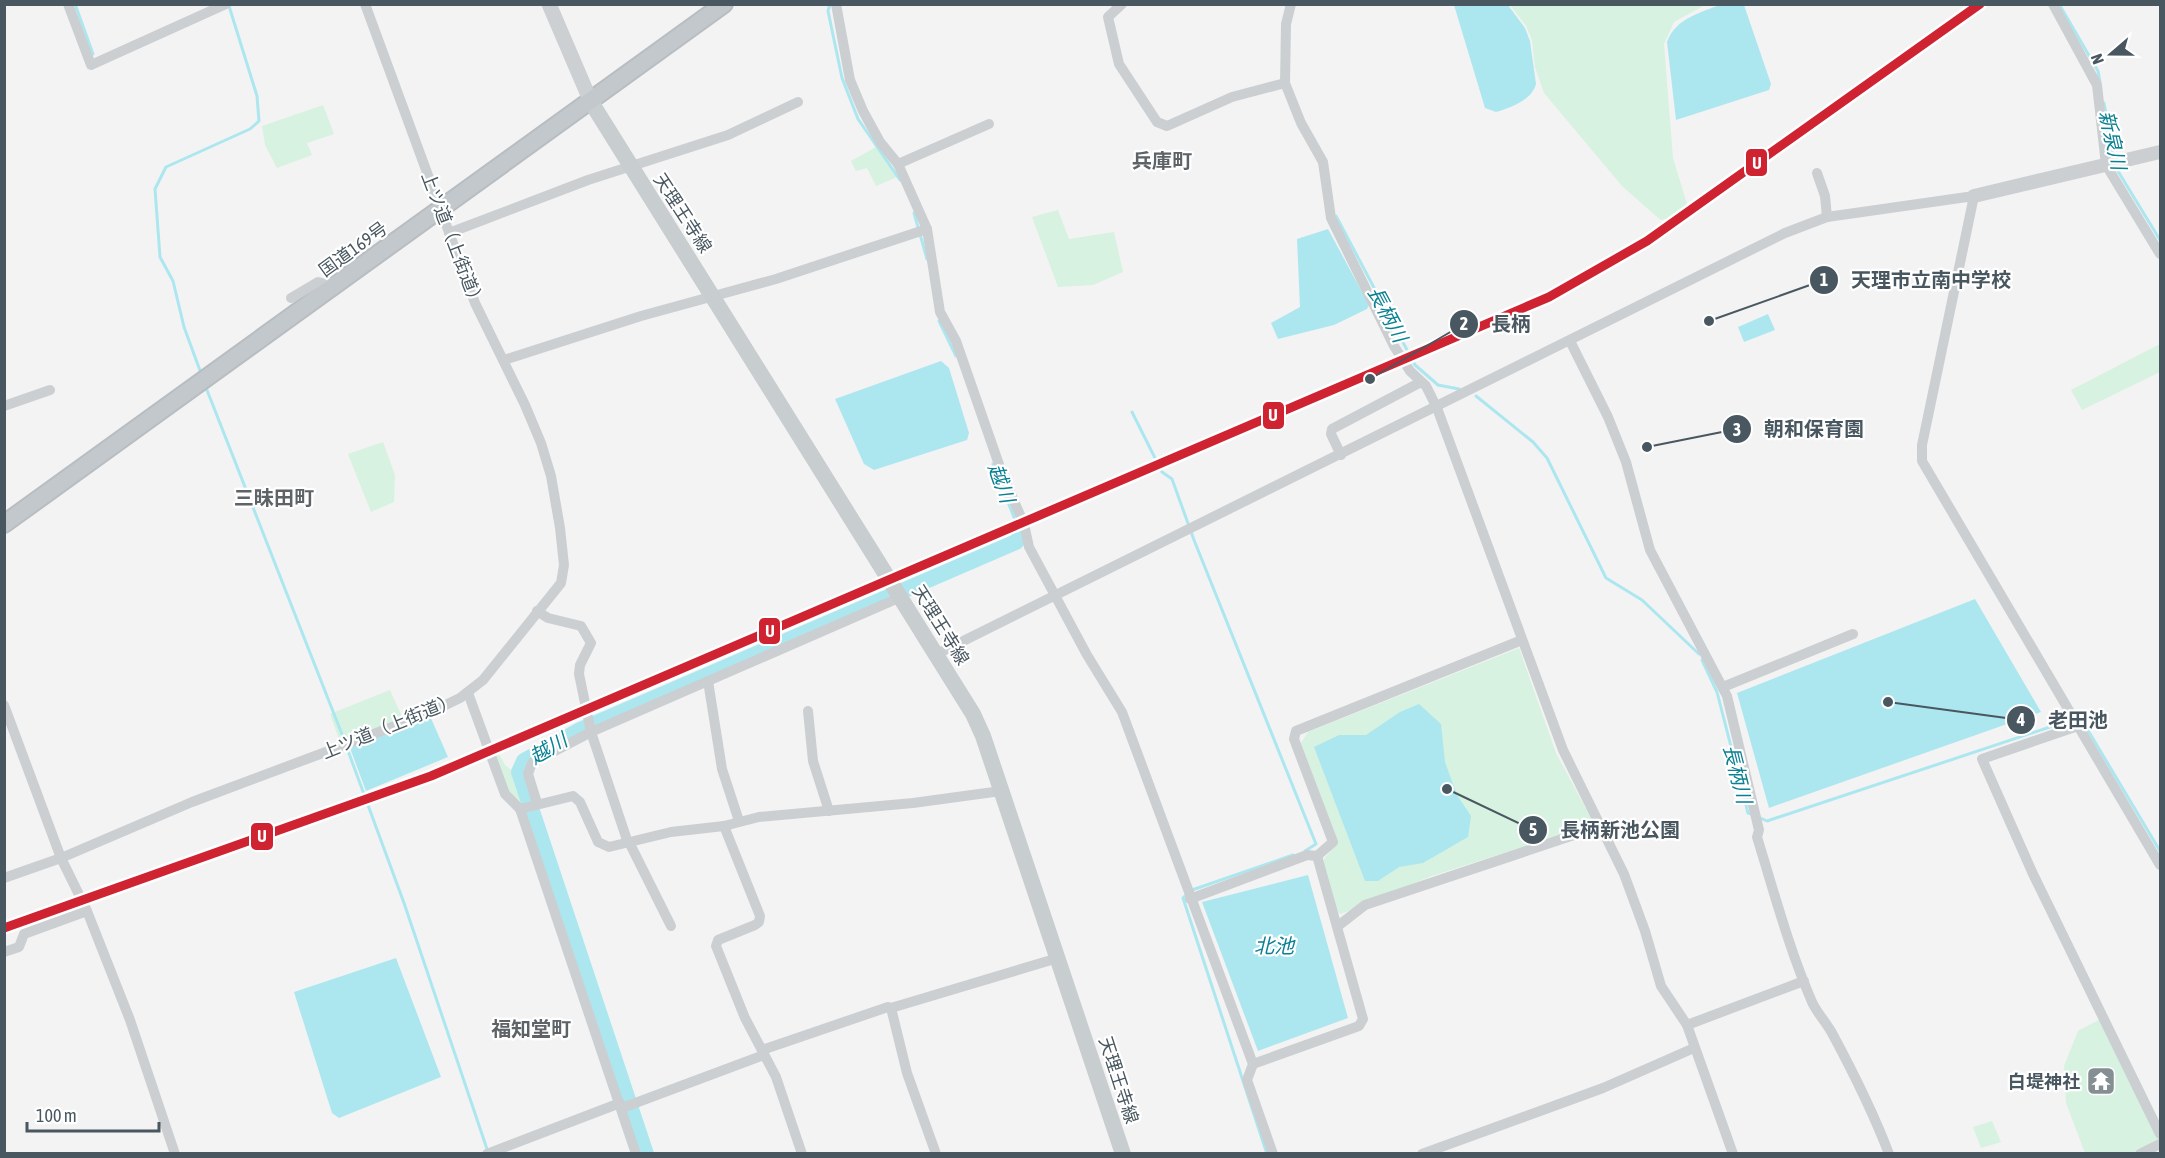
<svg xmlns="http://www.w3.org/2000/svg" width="2165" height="1158" viewBox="0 0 2165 1158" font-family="'Asap Condensed','Noto Sans JP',sans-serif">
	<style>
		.green { fill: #d7f2e0 }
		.water { fill: #ace7f0 }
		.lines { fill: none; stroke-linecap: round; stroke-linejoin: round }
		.stream { stroke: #ace7f0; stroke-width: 3 }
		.river { stroke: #ace7f0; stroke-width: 16 }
		.trunk-casing { stroke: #b8bdc2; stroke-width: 20 }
		.minor { stroke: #cccfd1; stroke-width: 10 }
		.tertiary { stroke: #cccfd1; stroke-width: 14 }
		.secondary { stroke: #cdd0d2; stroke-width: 15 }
		.primary { stroke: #c8cdcf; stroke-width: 16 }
		.trunk { stroke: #c2c8cc; stroke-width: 16 }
		.rail-1-casing { stroke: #fff; stroke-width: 14 }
		.rail-1 { stroke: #d02332; stroke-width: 9 }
		.labels { text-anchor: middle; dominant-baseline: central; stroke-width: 4.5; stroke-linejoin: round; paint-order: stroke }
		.street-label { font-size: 18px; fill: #495760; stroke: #fff }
		.poi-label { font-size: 18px; font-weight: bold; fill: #495760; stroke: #fff; text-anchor: end }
		.water-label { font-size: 20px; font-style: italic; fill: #0a8093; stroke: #fff }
		.neighbourhood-label { font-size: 20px; font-weight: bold; fill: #5e6367; stroke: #fff }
		.leader { fill: none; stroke: #495760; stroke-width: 2 }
		.callout-dot { fill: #495760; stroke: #fff; stroke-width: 2 }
		.mark-label { font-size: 18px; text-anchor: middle; font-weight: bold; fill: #fff }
		.callout-label { font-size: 20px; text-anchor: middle; font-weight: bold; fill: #495760; stroke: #fff; stroke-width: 4.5; stroke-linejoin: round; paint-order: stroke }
		.line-badge { stroke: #fff; stroke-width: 2 }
		.badge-label { font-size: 16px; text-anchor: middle; font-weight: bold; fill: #fff }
	</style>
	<rect width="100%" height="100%" fill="#f3f3f3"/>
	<!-- green -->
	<g class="green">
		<path d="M1510,5H1705L1674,22L1664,44L1673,158L1687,204C1680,212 1672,219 1661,220L1656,216L1622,186L1544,93L1535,67L1532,40L1526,26Z"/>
		<polygon points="323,105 334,134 307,143 312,155 277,168 265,145 262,126"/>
		<polygon points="876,147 897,177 876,186 867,168 856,171 851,161"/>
		<polygon points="1058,210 1069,239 1114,232 1123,272 1093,285 1058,287 1032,217"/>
		<polygon points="2160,344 2160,372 2082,410 2071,390"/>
		<polygon points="383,442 395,475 394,502 371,512 348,454"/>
		<polygon points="1519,648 1556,753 1594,824 1429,877 1341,914 1337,912 1323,860 1338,842 1301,743 1308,732"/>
		<polygon points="390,690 403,719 340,742 330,714"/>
		<polygon points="498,752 505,765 520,777 528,805 510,801 490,753"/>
		<polygon points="2104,1017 2160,1134 2160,1144 2139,1153 2085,1153 2066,1103 2064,1066 2078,1031"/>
		<polygon points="1992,1121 2001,1142 1981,1148 1973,1127"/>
	</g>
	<!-- water -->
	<g class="water">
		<path d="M1722,4L1744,5L1771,84L1769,90L1676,120L1667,42C1676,18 1700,13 1722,4Z"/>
		<path d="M1454,5H1508L1525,28L1530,41L1536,84C1532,100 1510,108 1496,112L1485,108Z"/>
		<polygon points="1328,229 1369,305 1367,309 1334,325 1278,339 1271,323 1300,307 1297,239"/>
		<polygon points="1768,314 1775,330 1744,342 1738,327"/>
		<polygon points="941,361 949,368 969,433 967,440 874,470 864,464 835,399"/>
		<polygon points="1975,599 2041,712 1769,808 1737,693"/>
		<polygon points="1419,704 1441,724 1445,762 1457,795 1471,816 1468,837 1423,863 1399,867 1378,881 1365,881 1314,747 1339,735 1366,735 1400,712"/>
		<polygon points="430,716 448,757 366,791 350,748"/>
		<polygon points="1308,875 1348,1018 1258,1051 1202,902"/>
		<polygon points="396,958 441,1077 339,1118 332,1113 294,992"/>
	</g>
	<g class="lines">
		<!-- stream -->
		<g class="stream">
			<polyline points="75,4 93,54"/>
			<polyline points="830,4 828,11 842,78 858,119 900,180"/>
			<polyline points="2059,4 2098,71 2100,82"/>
			<polyline points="2104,103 2114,159"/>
			<polyline points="2116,168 2160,240"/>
			<polyline points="914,213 927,259"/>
			<polyline points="1336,216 1415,365 1438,385 1459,389"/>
			<polyline points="939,321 956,356"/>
			<polyline points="202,376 184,327 173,281 160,257 155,189 166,167 250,129 259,121 257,96 229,6"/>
			<polyline points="205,385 345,742"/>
			<polyline points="1476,396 1533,442 1547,458 1606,578 1642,600 1699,654"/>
			<polyline points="1132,412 1162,472 1172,479 1194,540 1316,844 1305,851"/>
			<polyline points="993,464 1021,535"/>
			<polyline points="1702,660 1717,692 1748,813 1752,814"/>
			<polyline points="2077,718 2080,717 2160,851"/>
			<polyline points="347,748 404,903 488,1152"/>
			<polyline points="1758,817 1767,821 2071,720"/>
			<polyline points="1192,890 1293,855"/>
			<polyline points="1187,894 1183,898 1267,1154"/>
		</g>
		<!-- river -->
		<polyline class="river" points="646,1154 519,772 524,761 580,730 1016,542 1021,535"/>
		<!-- trunk casing -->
		<g class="trunk-casing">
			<polyline id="trunk" points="4,524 724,4"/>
		</g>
		<!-- minor -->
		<g class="minor">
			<polyline points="68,4 91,65 226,4"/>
			<polyline points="836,4 850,80 863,111 880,142 898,164 927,229 940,312 956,341 1003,476 1024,524 1029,547 1087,655 1122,712 1253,1064 1247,1080 1273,1154"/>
			<polyline points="1122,4 1108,17 1119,64 1157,122 1167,126 1232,97 1285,83"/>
			<polyline points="1291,4 1286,24 1285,83 1301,123 1323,162 1331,218 1394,346 1410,371 1426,386 1437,408 1563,750 1624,874 1645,931 1661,986 1687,1025 1733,1154"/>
			<polyline points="2053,4 2097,85 2106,165 2160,254"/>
			<polyline points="898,164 989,124"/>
			<polyline points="1817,173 1825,196 1827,217"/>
			<polyline points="449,233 588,180 728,135 798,102"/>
			<polyline points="291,298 318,282 326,284 330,290"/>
			<path d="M1570,341L1608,417L1626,462L1650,550L1727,696L1759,830L1757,837C1774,892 1789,949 1812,1002C1817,1013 1826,1022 1832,1033C1853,1072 1873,1112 1889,1154"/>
			<polyline points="504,360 641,316 776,279 927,229"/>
			<polyline points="4,406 50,390"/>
			<polyline points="1341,455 1331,434 1332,429 1421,382"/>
			<polyline points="537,611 548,618 581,626 591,643 580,665 579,674 591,732 628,843"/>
			<polyline points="937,654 1785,233 1827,217 1974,196 1922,445 1922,461 2160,865"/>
			<polyline points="708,681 722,769 739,821"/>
			<polyline points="1723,687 1853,634"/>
			<polyline points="468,693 505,794 520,809 636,1154"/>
			<polyline points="4,705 61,858 87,911 130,1020 175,1154"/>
			<polyline points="808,711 813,761 829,811"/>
			<polyline points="2078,726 1982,759 2033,874 2160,1134"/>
			<polyline points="537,803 528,774 532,763 591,732 901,597"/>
			<polyline points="520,809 573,796 580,802 598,842 609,847 671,832 724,826 759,817 913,803 1001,791"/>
			<polyline points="724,826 760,916 759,922 755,925 718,940 716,946 745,1018 776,1077 802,1154"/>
			<polyline points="629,842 671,926"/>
			<polyline points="4,878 61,858 192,802 427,714 460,698 483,680 561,583 564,565 560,528 551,476 541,443 525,405 475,303 365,4"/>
			<polyline points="1190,899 1307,855 1317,856 1333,842 1294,739 1296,731 1522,640"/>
			<polyline points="1338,926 1365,905 1601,826"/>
			<polyline points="4,952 19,947 24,934 87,911"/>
			<polyline points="891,1008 907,1073 936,1154"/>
			<polyline points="1687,1025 1804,981"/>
			<polyline points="762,1050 888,1007 891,1008 1058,958"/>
			<polyline points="1253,1064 1359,1026 1363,1019 1317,856"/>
			<polyline points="622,1108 764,1055"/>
			<polyline points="487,1154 620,1103"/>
			<polyline points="1422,1154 1603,1088 1694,1048"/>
			<polyline points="2140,1154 2160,1144"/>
		</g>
		<!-- tertiary -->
		<polyline class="tertiary" points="1974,196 2160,152"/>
		<!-- secondary -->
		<polyline class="secondary" points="549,4 591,102"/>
		<!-- primary -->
		<polyline class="primary" points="591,102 973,714 983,736 1123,1154"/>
		<!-- trunk -->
		<use href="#trunk" class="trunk"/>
		<!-- rail-1 casing -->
		<g class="rail-1-casing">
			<polyline id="rail-1" points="4,928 431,776 1549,297 1647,241 1980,4"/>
		</g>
		<!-- rail-1 -->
		<use href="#rail-1" class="rail-1"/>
	</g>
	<!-- icons -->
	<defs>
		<g id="temple-square" transform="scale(1.5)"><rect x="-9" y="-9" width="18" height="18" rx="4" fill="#848e93" stroke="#fff"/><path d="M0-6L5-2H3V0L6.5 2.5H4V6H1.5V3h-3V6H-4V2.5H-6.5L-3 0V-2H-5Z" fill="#fff"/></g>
	</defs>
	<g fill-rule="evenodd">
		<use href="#temple-square" x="2101" y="1081"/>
	</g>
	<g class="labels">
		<!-- street labels -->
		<g class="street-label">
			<text transform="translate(683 213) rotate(57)">天理王寺線</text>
			<text transform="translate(453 240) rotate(69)">上ツ道（上街道）</text>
			<text transform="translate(353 249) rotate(-36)">国道169号</text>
			<text transform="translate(941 625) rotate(58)">天理王寺線</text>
			<text transform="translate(389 726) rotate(-22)">上ツ道（上街道）</text>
			<text transform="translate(1119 1080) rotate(72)">天理王寺線</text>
		</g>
		<!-- poi labels -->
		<g class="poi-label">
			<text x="2080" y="1081">白堤神社</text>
		</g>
		<!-- water labels -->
		<g class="water-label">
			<text transform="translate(2113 140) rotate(77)">新泉川</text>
			<text transform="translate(1388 314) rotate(62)">長柄川</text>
			<text transform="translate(1002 483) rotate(70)">越川</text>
			<text transform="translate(548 748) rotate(-31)">越川</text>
			<text transform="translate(1738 774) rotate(76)">長柄川</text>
			<text x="1274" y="945">北池</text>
		</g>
		<!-- neighbourhood labels -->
		<g class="neighbourhood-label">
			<text x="1162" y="160">兵庫町</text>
			<text x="274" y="497">三昧田町</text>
			<text x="531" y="1028">福知堂町</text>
		</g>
	</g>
	<!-- callouts -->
	<path class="leader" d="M1709 321L1824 280M1370 379L1464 324M1647 447L1737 429M1888 702L2021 720M1447 789L1533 830"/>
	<g class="callout-dot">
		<circle cx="1709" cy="321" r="6"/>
		<circle cx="1370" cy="379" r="6"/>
		<circle cx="1647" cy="447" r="6"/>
		<circle cx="1888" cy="702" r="6"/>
		<circle cx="1447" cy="789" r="6"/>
		<circle cx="1824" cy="280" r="15"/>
		<circle cx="1464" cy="324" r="15"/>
		<circle cx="1737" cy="429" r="15"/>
		<circle cx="2021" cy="720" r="15"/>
		<circle cx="1533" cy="830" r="15"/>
	</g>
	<g class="mark-label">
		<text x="1824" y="286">1</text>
		<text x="1464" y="330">2</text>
		<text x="1737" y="436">3</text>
		<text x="2021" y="726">4</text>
		<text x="1533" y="836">5</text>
	</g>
	<g class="callout-label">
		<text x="1931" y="287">天理市立南中学校</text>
		<text x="1511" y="331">長柄</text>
		<text x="1814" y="436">朝和保育園</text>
		<text x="2078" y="727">老田池</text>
		<text x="1620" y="837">長柄新池公園</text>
	</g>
	<g class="line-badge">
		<rect x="1745" y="148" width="23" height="29" rx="6" fill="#d02332"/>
		<rect x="1262" y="401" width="23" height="29" rx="6" fill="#d02332"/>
		<rect x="758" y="617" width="23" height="28" rx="6" fill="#d02332"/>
		<rect x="250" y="822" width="24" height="29" rx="6" fill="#d02332"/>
	</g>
	<g class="badge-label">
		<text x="1757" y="169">U</text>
		<text x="1273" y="421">U</text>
		<text x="770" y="637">U</text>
		<text x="262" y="842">U</text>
	</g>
	<!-- border -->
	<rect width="2165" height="1158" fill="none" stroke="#495760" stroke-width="12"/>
	<!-- north arrow -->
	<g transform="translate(2111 54) rotate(250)" stroke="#ffffff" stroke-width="4.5" paint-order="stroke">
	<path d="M0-4.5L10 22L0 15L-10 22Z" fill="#495760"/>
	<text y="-9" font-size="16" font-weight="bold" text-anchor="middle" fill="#495760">N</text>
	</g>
	<!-- scale -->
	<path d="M27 1122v9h132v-9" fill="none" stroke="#495760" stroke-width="3"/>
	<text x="36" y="1122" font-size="18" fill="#495760" stroke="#ffffff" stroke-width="4.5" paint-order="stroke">100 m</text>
</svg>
